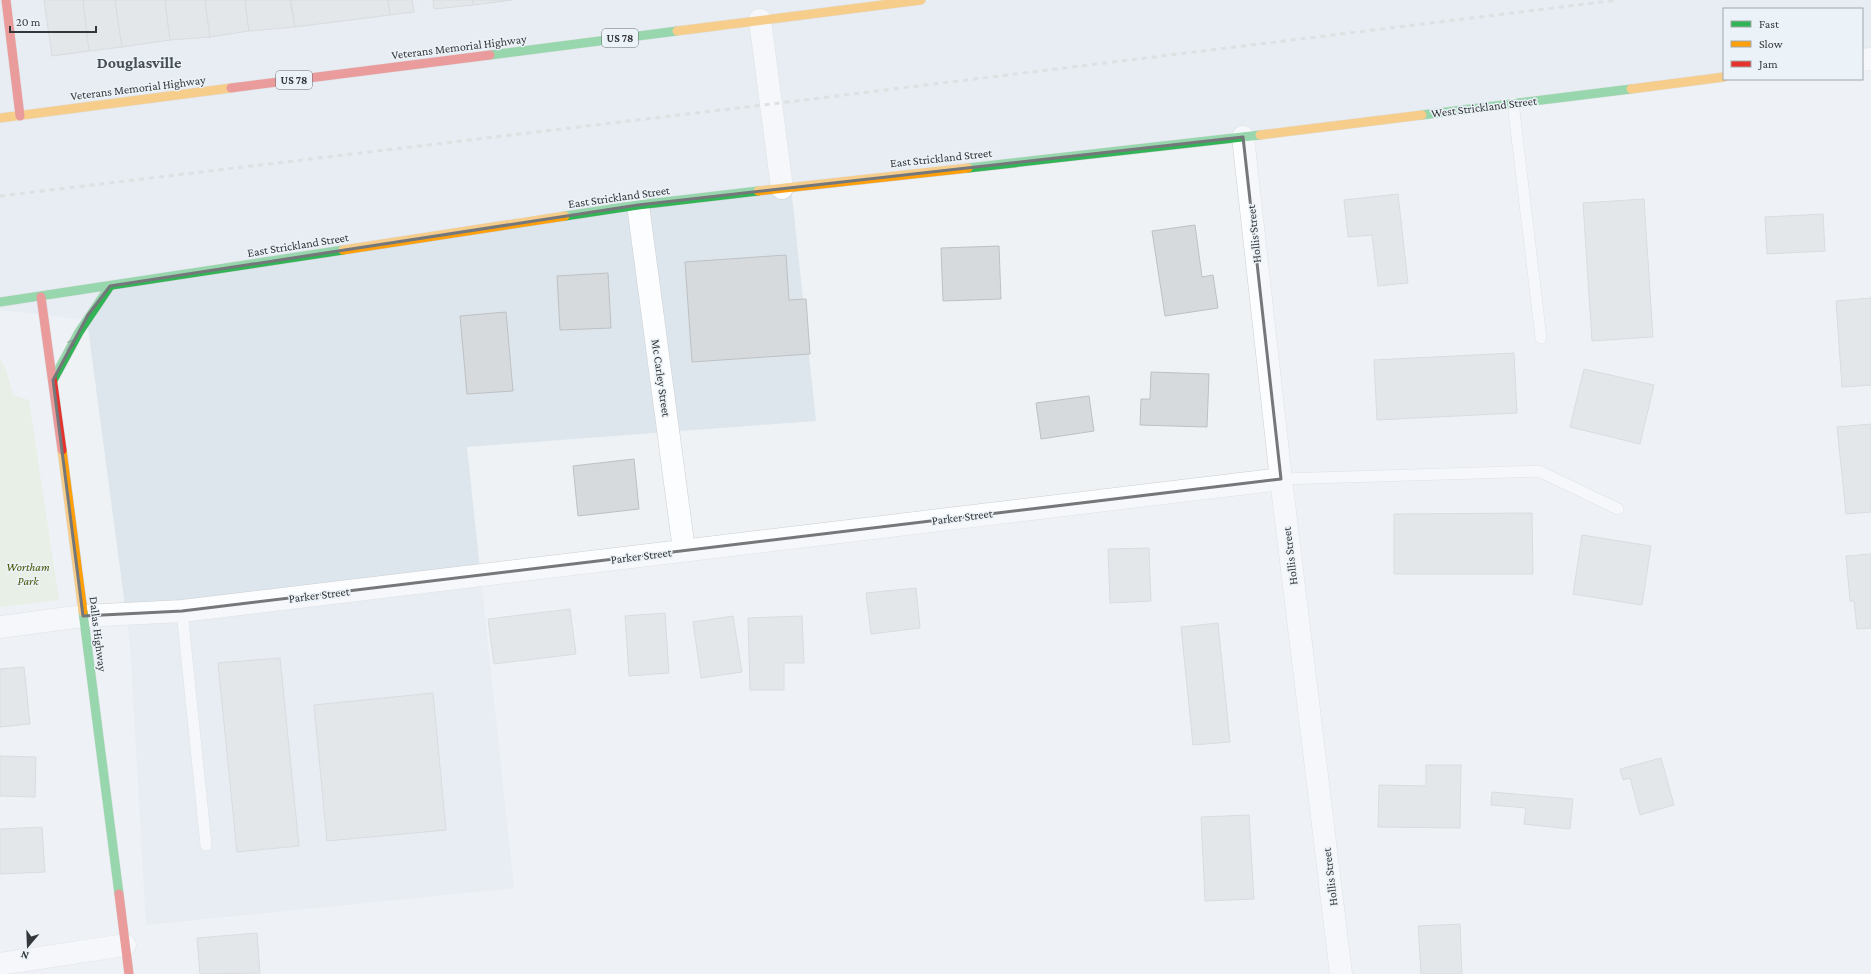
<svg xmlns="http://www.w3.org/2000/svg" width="1871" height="974" viewBox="0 0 1871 974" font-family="'Crimson Pro',serif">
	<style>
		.built { fill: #dde6ed }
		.green { fill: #e1ead3 }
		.building { fill: #d7dadc; stroke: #bec1c4 }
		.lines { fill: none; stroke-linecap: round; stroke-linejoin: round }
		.lane-casing { stroke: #cccfd2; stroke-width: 12 }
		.street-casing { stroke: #cccfd2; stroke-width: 23 }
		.fast-casing { stroke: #cccfd2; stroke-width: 10 }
		.slow-casing { stroke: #cccfd2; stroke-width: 10 }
		.jam-casing { stroke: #cccfd2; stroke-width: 10 }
		.path { stroke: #dbddde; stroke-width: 2.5; stroke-dasharray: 1 3; stroke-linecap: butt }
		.lane { stroke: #fcfdfe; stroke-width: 11 }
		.street { stroke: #fcfdfe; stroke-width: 22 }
		.fast { stroke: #30b455; stroke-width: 9 }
		.slow { stroke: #ff9f0a; stroke-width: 9 }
		.jam { stroke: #e5322d; stroke-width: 9 }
		.rail { stroke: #c9caca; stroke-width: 3; stroke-dasharray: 5 5; stroke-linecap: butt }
		.oneway { stroke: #335c41 }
		.marked { fill: none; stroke: #75787b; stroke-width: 3; stroke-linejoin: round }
		.labels { text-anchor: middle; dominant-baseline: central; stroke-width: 3; stroke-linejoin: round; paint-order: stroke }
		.shield { fill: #ebf2f8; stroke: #6b6f72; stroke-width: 1 }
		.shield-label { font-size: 11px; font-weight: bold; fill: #343739 }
		.street-label { font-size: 12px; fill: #343739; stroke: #ebf2f8 }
		.park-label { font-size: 12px; font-style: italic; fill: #485807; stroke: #ebf2f8 }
		.district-label { font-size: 16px; font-weight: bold; fill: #474d51; stroke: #ebf2f8 }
	</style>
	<rect width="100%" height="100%" fill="#eef2f5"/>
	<!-- built -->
	<polygon class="built" points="0,0 1871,0 1871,59 1862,60 1862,9 1724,9 1724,77 791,187 816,421 467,447 514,888 146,925 130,644 87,320 0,310"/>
	<!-- green -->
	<polygon class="green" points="0,359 6,369 13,395 29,400 59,600 0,607"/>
	<!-- building -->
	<g class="building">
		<polygon points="44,0 83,0 89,51 52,56"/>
		<polygon points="83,0 115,0 122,47 89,51"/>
		<polygon points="115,0 165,0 170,40 122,47"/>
		<polygon points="165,0 205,0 210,37 170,40"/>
		<polygon points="205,0 245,0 249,31 210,37"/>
		<polygon points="245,0 290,0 295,27 249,31"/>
		<polygon points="291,0 388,0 390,15 295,27"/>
		<polygon points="388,0 412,0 414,12 390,15"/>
		<polygon points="433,0 473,0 473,5 434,9"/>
		<polygon points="473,0 512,0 473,5"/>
		<polygon points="1398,194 1408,283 1378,286 1372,235 1348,237 1344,200"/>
		<polygon points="1644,199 1653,337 1592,341 1583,203"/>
		<polygon points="1823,214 1825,251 1767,254 1765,217"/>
		<polygon points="1195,225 1202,277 1213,275 1218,308 1165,316 1152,231"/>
		<polygon points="999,246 1001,299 943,301 941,248"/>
		<polygon points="786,255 789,300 806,299 810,354 692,362 685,262"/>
		<polygon points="608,273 611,328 560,330 557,276"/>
		<polygon points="1871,298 1871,385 1842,387 1836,301"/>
		<polygon points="506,312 513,391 467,394 460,316"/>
		<polygon points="1514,353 1517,413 1377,420 1374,360"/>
		<polygon points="1584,369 1654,385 1640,444 1570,427"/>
		<polygon points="1151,372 1209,374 1207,427 1140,425 1141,399 1150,399"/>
		<polygon points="1089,396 1094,431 1041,439 1036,403"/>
		<polygon points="1871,424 1871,512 1846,514 1837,427"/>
		<polygon points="634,459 639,509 578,516 573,466"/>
		<polygon points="1532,513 1533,574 1394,574 1394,514"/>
		<polygon points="1582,535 1651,546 1642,605 1573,594"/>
		<polygon points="1149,548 1151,601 1110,603 1108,549"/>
		<polygon points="1871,554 1871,628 1857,629 1854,601 1850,601 1846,556"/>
		<polygon points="916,588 920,628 871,634 866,593"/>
		<polygon points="570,609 576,654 494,664 488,619"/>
		<polygon points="665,613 669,673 629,676 625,616"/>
		<polygon points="733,616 742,672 701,678 693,622"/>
		<polygon points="802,616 804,663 784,663 784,690 750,690 748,618"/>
		<polygon points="1218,623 1230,742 1193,745 1181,627"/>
		<polygon points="280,658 299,846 237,852 218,663"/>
		<polygon points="24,667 30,724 0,727 0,669"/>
		<polygon points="433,693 446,830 327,841 314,705"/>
		<polygon points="0,756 36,757 35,797 0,796"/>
		<polygon points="1661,758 1674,805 1640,815 1630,778 1623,780 1620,769"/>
		<polygon points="1426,765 1461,765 1460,828 1378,827 1379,785 1426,786"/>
		<polygon points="1492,792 1573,799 1570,829 1524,824 1526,808 1491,805"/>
		<polygon points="1249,815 1254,899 1205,901 1201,817"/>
		<polygon points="42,827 45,872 0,874 0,829"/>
		<polygon points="1460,924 1462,974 1421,974 1418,926"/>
		<polygon points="257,933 260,973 200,974 197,938"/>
	</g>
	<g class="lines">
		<!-- lane casing -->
		<g class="lane-casing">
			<g id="lane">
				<polyline points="1513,103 1541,338"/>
				<polyline points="1281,479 1539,471 1618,509"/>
				<polyline points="182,611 206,845"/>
			</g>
		</g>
		<!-- street casing -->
		<g class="street-casing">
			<g id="street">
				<polyline points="760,20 782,188"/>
				<polyline points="1862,60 1871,59"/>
				<polyline points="1243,137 1281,479 1341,974"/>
				<polyline points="638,205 684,550"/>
				<polyline points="0,627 83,616 182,611 1281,479"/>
				<polyline points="0,964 125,945"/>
			</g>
		</g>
		<!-- fast casing -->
		<g class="fast-casing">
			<g id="fast">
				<polyline points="490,55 677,31"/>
				<polyline points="1422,115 1631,89"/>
				<polyline points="968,168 1260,135"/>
				<polyline points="565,216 638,205 758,191"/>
				<polyline points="0,302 343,250"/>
				<polyline points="53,380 79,332 110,286"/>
				<polyline points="83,612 119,894"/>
			</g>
		</g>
		<!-- slow casing -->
		<g class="slow-casing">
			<g id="slow">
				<polyline points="677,31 921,0"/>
				<polyline points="1631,89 1724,77"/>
				<polyline points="0,118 231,88"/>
				<polyline points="1260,135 1422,115"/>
				<polyline points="758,191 968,168"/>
				<polyline points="343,250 565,216"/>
				<polyline points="62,450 83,612"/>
			</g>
		</g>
		<!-- jam casing -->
		<g class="jam-casing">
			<g id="jam">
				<polyline points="6,0 20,116"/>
				<polyline points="231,88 490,55"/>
				<polyline points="41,297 62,450"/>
				<polyline points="119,894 129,974"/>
			</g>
		</g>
		<!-- path -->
		<polyline class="path" points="423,0 425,10"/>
		<!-- lane -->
		<use href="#lane" class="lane"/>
		<!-- street -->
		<use href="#street" class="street"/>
		<!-- fast -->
		<use href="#fast" class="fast"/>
		<!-- slow -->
		<use href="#slow" class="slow"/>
		<!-- jam -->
		<use href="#jam" class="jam"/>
		<!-- rail -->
		<polyline class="rail" points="0,196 771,104 1618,0"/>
	</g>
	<!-- one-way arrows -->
	<defs><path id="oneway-shaft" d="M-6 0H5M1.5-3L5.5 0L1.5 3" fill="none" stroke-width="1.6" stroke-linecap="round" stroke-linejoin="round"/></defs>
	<use class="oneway" href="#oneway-shaft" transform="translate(70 345) rotate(-61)"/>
	<!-- marked area -->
	<path d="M0 0H1871V974H0ZM1243,137L1281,479L182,611L83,616L53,380L88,315L110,286L638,205Z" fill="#eef2f5" fill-opacity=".55" fill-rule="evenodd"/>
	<path class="marked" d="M1243,137L1281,479L182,611L83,616L53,380L88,315L110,286L638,205Z"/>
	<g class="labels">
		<!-- shield labels -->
		<g class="shield">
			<rect x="602" y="29" width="36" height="18" rx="3"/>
			<rect x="276" y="71" width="36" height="18" rx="3"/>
		</g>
		<g class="shield-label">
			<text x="620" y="38">US 78</text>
			<text x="294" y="80">US 78</text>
		</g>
		<!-- street labels -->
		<g class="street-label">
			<text transform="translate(459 47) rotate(-7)">Veterans Memorial Highway</text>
			<text transform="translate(138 88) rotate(-7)">Veterans Memorial Highway</text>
			<text transform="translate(1484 107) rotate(-7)">West Strickland Street</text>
			<text transform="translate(941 158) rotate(-6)">East Strickland Street</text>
			<text transform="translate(619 197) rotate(-8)">East Strickland Street</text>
			<text transform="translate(1254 234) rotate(-96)">Hollis Street</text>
			<text transform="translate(298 245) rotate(-9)">East Strickland Street</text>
			<text transform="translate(661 378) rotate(82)">Mc Carley Street</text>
			<text transform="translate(962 517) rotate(-7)">Parker Street</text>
			<text transform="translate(641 556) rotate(-7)">Parker Street</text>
			<text transform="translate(1290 556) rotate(-97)">Hollis Street</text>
			<text transform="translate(319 595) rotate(-7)">Parker Street</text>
			<text transform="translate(98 634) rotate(83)">Dallas Highway</text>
			<text transform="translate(1330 877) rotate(-97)">Hollis Street</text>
		</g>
		<!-- park labels -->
		<g class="park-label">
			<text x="28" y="567">Wortham<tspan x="28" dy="14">Park</tspan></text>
		</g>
		<!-- district labels -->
		<g class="district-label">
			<text x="139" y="62">Douglasville</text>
		</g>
	</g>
	<!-- legend -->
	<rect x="1723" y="8" width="140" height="72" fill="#ebf2f8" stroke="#a2a7ac"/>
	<rect x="1731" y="21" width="20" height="6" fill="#30b455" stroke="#a2a7ac"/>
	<text x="1759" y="28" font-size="12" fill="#343739">Fast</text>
	<rect x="1731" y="41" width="20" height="6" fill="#ff9f0a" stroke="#a2a7ac"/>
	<text x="1759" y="48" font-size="12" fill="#343739">Slow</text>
	<rect x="1731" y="61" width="20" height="6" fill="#e5322d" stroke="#a2a7ac"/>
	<text x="1759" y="68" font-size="12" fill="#343739">Jam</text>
	<!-- north arrow -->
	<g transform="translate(28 946) rotate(199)" stroke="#ebf2f8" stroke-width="3" paint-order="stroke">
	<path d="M0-3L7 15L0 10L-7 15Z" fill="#343739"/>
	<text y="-6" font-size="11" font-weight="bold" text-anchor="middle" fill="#343739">N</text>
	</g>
	<!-- scale -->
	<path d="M10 26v6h86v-6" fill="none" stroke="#343739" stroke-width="2"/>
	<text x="16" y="26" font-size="12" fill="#343739" stroke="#ebf2f8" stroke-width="3" paint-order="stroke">20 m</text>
</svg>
